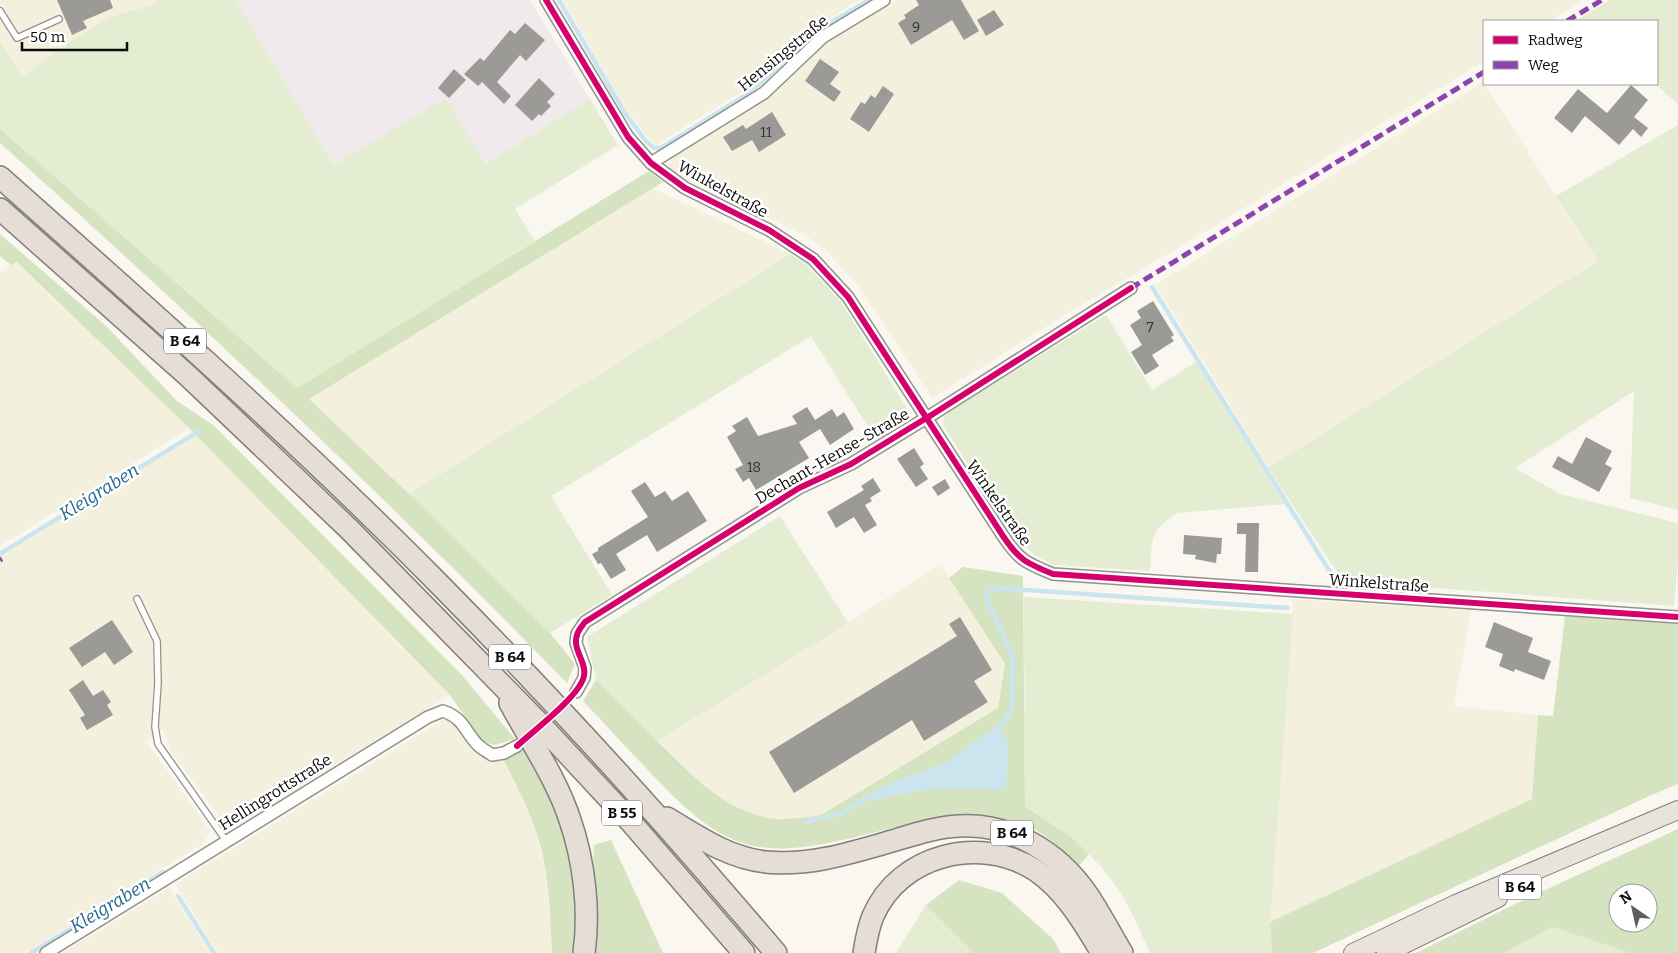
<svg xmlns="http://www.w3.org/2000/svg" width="1678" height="953" viewBox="0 0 1678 953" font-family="Bitter,serif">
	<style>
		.industrial { fill: #f0eaec }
		.farmland { fill: #f4f0de }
		.green { fill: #e4ecd2 }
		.forest { fill: #d5e3c1; fill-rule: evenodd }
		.water { fill: #cbe5ef }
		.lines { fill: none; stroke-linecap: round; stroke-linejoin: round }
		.stream { stroke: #cbe5ef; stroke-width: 4.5 }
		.building { fill: #9c9a96 }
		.lane-casing { stroke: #92918e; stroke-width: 8 }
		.street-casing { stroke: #92918e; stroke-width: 14 }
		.primary-casing { stroke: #7f7f7b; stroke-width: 20 }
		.highway-casing { stroke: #7f7f7b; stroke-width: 24 }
		.lane { stroke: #fefefd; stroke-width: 5.5 }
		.street { stroke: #fefefd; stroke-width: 11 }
		.primary { stroke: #e9e4da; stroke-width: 18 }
		.highway { stroke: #e6ded6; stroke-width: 21 }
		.quiet { stroke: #8e44ad; stroke-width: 5; stroke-dasharray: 10 5; stroke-linecap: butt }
		.cycleway-casing { stroke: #fff; stroke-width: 9 }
		.cycleway { stroke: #d6006c; stroke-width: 6 }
		.labels { text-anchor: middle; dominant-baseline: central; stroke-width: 5; stroke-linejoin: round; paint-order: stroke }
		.number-label { font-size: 14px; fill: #2f2f2e }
		.shield { fill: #fff; stroke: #545454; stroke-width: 1 }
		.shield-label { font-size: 15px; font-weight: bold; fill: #0b0b0b }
		.street-label { font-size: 16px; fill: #0b0b0b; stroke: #fff }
		.water-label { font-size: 18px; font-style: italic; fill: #24668e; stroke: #fff }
	</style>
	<rect width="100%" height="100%" fill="#f9f7f0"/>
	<!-- industrial -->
	<polygon class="industrial" points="236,0 530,0 590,99 486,164 446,98 333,165"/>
	<!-- farmland -->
	<g class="farmland">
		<polygon points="0,0 157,0 153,5 110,17 77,37 22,77 0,40"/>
		<polygon points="563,0 859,0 810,31 746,89 656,145 650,140 627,111"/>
		<polygon points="897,0 1584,0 1549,21 1484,21 1484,61 1193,239 1063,316 932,398 858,286 824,248 803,234 691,182 670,168 673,155 767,97 827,42"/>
		<polygon points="1483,82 1598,261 1268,468 1202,359 1155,285"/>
		<polygon points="653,188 790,254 409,494 308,399"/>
		<polygon points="16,261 189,428 0,546 0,272"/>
		<polygon points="196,435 450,695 236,826 222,821 170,750 163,729 146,741 210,831 204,843 25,953 0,953 0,563 3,561 1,557"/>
		<polygon points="940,565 1005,664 998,708 821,815 790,819 765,817 745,811 719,798 693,777 657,741"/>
		<polygon points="1293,599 1471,610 1454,706 1538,715 1532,799 1270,922"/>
		<polygon points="445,719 455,724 475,753 493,761 504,760 534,824 544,865 550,913 552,953 218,953 175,884"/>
		<polygon points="169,888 210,953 62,953 110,924"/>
	</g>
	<!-- green -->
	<g class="green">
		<polygon points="157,0 236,0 333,165 446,98 486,164 590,99 618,145 515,209 535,241 297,388 0,129 0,40 22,77 77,37 110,17 153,5"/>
		<polygon points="1610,0 1678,0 1678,104 1655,84 1657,84 1657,21 1582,21 1579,19"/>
		<polygon points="1678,125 1678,510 1630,498 1634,391 1515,468 1560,494 1678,523 1678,561 1674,606 1343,581 1268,468 1598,261 1556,196"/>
		<polygon points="790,254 806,264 841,302 910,413 873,435 811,336 551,496 612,595 550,633 409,494"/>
		<path d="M1106,315L1152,390L1196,362L1285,504L1178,513C1148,531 1153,538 1150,571L1054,565L1034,555L1010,529L943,425L945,414Z"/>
		<polygon points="780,516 848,623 657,741 596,680 587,637"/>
		<path d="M1024,597L1293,614L1270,922L1272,953H1150C1141,934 1133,912 1121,894C1098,856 1063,829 1025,806Z"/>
		<polygon points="926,905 974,953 896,953"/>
		<polygon points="1552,927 1630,953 1504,953"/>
	</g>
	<!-- forest -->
	<g class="forest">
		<path d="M0,129L297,388L649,171L663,182L309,399L409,494L550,633L575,664L567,683C385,496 194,317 0,143Z"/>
		<polygon points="0,234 106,326 177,401 213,425 461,674 515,739 494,745 482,741 450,695 189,428 17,262 11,265 0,256"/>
		<path d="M963,567L1023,576L1025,806L1070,836L1089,854L1079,866C1067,855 1055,842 1042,834C971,792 883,837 810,846C784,850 756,850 732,839C697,823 671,794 645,767C624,745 604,723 583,701L596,680C616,700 636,720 656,740C688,771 718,806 764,817C783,821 802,818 821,815L998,708L1005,664L949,578Z"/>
		<polygon points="1565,616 1678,624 1678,784 1647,797 1313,953 1272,953 1270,922 1532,799 1538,715 1553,716"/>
		<path d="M522,748L548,794L560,824L570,858L576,901V953H552C550,910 549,864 533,823C525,802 514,781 504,760Z"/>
		<path d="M1678,829V953H1630L1552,927L1504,953H1416L1515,904ZM1618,893H1648V923H1618Z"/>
		<polygon points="611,840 663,953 593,953 596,897 593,860 594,845"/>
		<polygon points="959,880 1002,893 1053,939 1061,953 974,953 926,905"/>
	</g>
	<!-- water -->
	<path class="water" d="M995,727C1015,735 1007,768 1006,785L1000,790C959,788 915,787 876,801L870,795L881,787L901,779L945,763Z"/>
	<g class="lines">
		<!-- stream -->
		<g class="stream">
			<polyline points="559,0 625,113 645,140 654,148 661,148 751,92 813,33 869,0"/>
			<polyline points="1152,287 1337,583"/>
			<polyline points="0,554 199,431"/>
			<polyline points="996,731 1012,711 1013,656 986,598 988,592 998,588 1288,608"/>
			<polyline points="805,822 840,814 874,794"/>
			<polyline points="178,896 214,953"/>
			<polyline points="31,953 163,872"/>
		</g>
	</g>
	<!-- building -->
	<g class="building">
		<polygon points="57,0 110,0 113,8 83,21 87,28 72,35"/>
		<polygon points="916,0 961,0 979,31 964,40 952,20 911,45 898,23 906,18 904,15 919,5"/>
		<polygon points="994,10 1004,25 986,36 977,20"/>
		<polygon points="525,23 545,40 526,61 520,55 497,82 511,96 504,104 482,82 478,86 464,74 480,58 484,61 510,30 515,34"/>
		<polygon points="820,59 839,72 830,84 841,92 834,102 805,81"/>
		<polygon points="454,69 466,80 449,98 438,88"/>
		<polygon points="539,78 555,94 547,102 551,106 541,116 539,114 532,121 515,105"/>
		<polygon points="1631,85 1648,100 1634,117 1648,128 1641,137 1633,129 1619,145 1585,116 1572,133 1554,118 1578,89 1607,113"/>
		<polygon points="883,86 894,94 869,132 850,119 861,102 865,104 871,95 875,98"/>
		<polygon points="772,112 786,135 759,152 752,140 732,151 723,137 743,125 746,129"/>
		<polygon points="1153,301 1174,335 1171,337 1174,341 1152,355 1159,366 1145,375 1131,352 1142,345 1130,325 1141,318 1137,311"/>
		<polygon points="807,407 815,420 832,409 837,417 844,412 854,429 830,445 820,429 799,442 809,458 756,490 749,478 743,482 735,469 743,465 727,437 736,431 732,426 747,417 758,436 797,424 792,416"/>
		<polygon points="1586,437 1612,451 1605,464 1612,468 1599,492 1552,467 1558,456 1572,464"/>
		<polygon points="914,448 924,464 920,467 928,479 916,487 897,459"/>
		<polygon points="873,478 881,491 870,498 872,501 865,505 877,525 864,533 854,517 836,528 827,512 864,490 861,486"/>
		<polygon points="945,479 950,488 938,496 932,487"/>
		<polygon points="645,482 655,497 665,491 672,501 688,491 707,521 657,552 647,535 616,554 626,570 611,579 601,563 598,564 592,554 598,551 598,548 648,517 631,491"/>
		<polygon points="1237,523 1259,523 1258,572 1245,572 1246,534 1237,534"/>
		<polygon points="1184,535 1222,538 1221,554 1217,554 1216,563 1195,559 1196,555 1183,554"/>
		<polygon points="960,617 992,670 974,681 988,702 924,741 912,720 794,793 769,752 957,636 949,624"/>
		<polygon points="112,620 133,652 114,665 105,652 82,667 69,648"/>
		<polygon points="1494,622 1533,638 1528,652 1551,661 1544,680 1515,669 1514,672 1499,666 1503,654 1485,647"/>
		<polygon points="83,680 93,696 103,690 111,702 107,705 113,715 87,730 80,718 85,715 69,690"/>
	</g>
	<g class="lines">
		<!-- lane casing -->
		<g class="lane-casing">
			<g id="lane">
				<polyline points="0,11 17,38 59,19"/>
				<polyline points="137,599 157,641 158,683 155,727 158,744 227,842"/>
			</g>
		</g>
		<!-- street casing -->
		<g class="street-casing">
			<g id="street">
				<path d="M546,0L628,137L651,163L685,188L769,230L813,259L848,297L1003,536C1019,560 1026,563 1053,574L1678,617"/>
				<polyline points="651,163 764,93 823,37 884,0"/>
				<polyline points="576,692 584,678 585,668 576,643 577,634 585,622 799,488 851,464 933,414 1131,288"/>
				<path d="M46,953L428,717L443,711C465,719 464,731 478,745C482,749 488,752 492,755L504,753L517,746"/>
			</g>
		</g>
		<!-- primary casing -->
		<g class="primary-casing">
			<g id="primary">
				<polyline points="1353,953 1456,904 1678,810"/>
				<polyline points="1386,953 1498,898"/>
			</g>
		</g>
		<!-- highway casing -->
		<g class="highway-casing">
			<g id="highway">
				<path d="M0,177C150,310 300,443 441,586C512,658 582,732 649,807C692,855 734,904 776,953"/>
				<polyline points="0,209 187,375 349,529 538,722 630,821 744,953"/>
				<path d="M510,703C530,740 557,780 570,820C584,861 590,910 584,953"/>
				<path d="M667,818C698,837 729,858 766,862C806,866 844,855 882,844C907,837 933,827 959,826C1011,823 1058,852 1087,894C1100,913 1110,933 1122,953"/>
				<path d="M864,953C866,940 868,928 873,916C900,854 980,835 1035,870C1065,890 1084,923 1102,953"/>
			</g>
		</g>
		<!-- lane -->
		<use href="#lane" class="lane"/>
		<!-- street -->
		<use href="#street" class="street"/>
		<!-- primary -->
		<use href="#primary" class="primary"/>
		<!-- highway -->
		<use href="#highway" class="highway"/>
		<!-- quiet -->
		<g class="quiet">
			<polyline points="1567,21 1602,0"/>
			<polyline points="1131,288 1484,72"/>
			<polyline points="0,560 2,559"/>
		</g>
		<!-- cycleway casing -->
		<g class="cycleway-casing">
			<g id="cycleway">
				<path d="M546,0L628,137L651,163L685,188L769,230L813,259L848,297L1003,536C1019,560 1026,563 1053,574L1678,617"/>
				<path d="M517,746C533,731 580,696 584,676C587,662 572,650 577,635C578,630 582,626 585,622L799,488L851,464L933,414L1131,288"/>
			</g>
		</g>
		<!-- cycleway -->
		<use href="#cycleway" class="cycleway"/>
	</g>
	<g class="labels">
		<!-- number labels -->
		<g class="number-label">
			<text x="916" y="27">9</text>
			<text x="766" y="132">11</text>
			<text x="1150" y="327">7</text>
			<text x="754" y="467">18</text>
		</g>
		<!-- shield labels -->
		<g class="shield">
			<rect x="164" y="328.5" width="42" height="25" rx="4"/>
			<rect x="489" y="644.5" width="42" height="25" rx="4"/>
			<rect x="602" y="800.5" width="40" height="25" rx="4"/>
			<rect x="991" y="820.5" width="42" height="25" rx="4"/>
			<rect x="1499" y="874.5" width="42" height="25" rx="4"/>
		</g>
		<g class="shield-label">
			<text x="185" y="341">B 64</text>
			<text x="510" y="657">B 64</text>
			<text x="622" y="813">B 55</text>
			<text x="1012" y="833">B 64</text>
			<text x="1520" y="887">B 64</text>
		</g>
		<!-- street labels -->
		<g class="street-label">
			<text transform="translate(783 53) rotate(-39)">Hensingstraße</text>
			<text transform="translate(723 189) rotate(29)">Winkelstraße</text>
			<text transform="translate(832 456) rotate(-30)">Dechant-Hense-Straße</text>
			<text transform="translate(999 503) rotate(55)">Winkelstraße</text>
			<text transform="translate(1379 583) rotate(4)">Winkelstraße</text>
			<text transform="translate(275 792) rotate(-32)">Hellingrottstraße</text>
		</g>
		<!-- water labels -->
		<g class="water-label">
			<text transform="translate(99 492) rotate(-32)">Kleigraben</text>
			<text transform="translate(110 905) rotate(-31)">Kleigraben</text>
		</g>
	</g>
	<!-- legend -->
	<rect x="1483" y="20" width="175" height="65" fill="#ffffff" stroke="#9d9d9d"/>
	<rect x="1493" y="36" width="25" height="8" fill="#d6006c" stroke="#9d9d9d"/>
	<text x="1528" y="45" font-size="15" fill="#0b0b0b">Radweg</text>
	<rect x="1493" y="61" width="25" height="8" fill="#8e44ad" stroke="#9d9d9d"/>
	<text x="1528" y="70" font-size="15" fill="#0b0b0b">Weg</text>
	<!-- north arrow -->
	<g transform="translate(1633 908) rotate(326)"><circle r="24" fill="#ffffff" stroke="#9d9d9d"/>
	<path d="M0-4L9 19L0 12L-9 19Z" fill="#5e5e5b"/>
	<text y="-8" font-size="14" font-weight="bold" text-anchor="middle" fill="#0b0b0b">N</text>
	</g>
	<!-- scale -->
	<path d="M22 42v8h105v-8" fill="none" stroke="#0b0b0b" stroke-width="2.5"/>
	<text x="30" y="42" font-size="15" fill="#0b0b0b" stroke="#ffffff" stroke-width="4" paint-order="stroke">50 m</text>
</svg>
